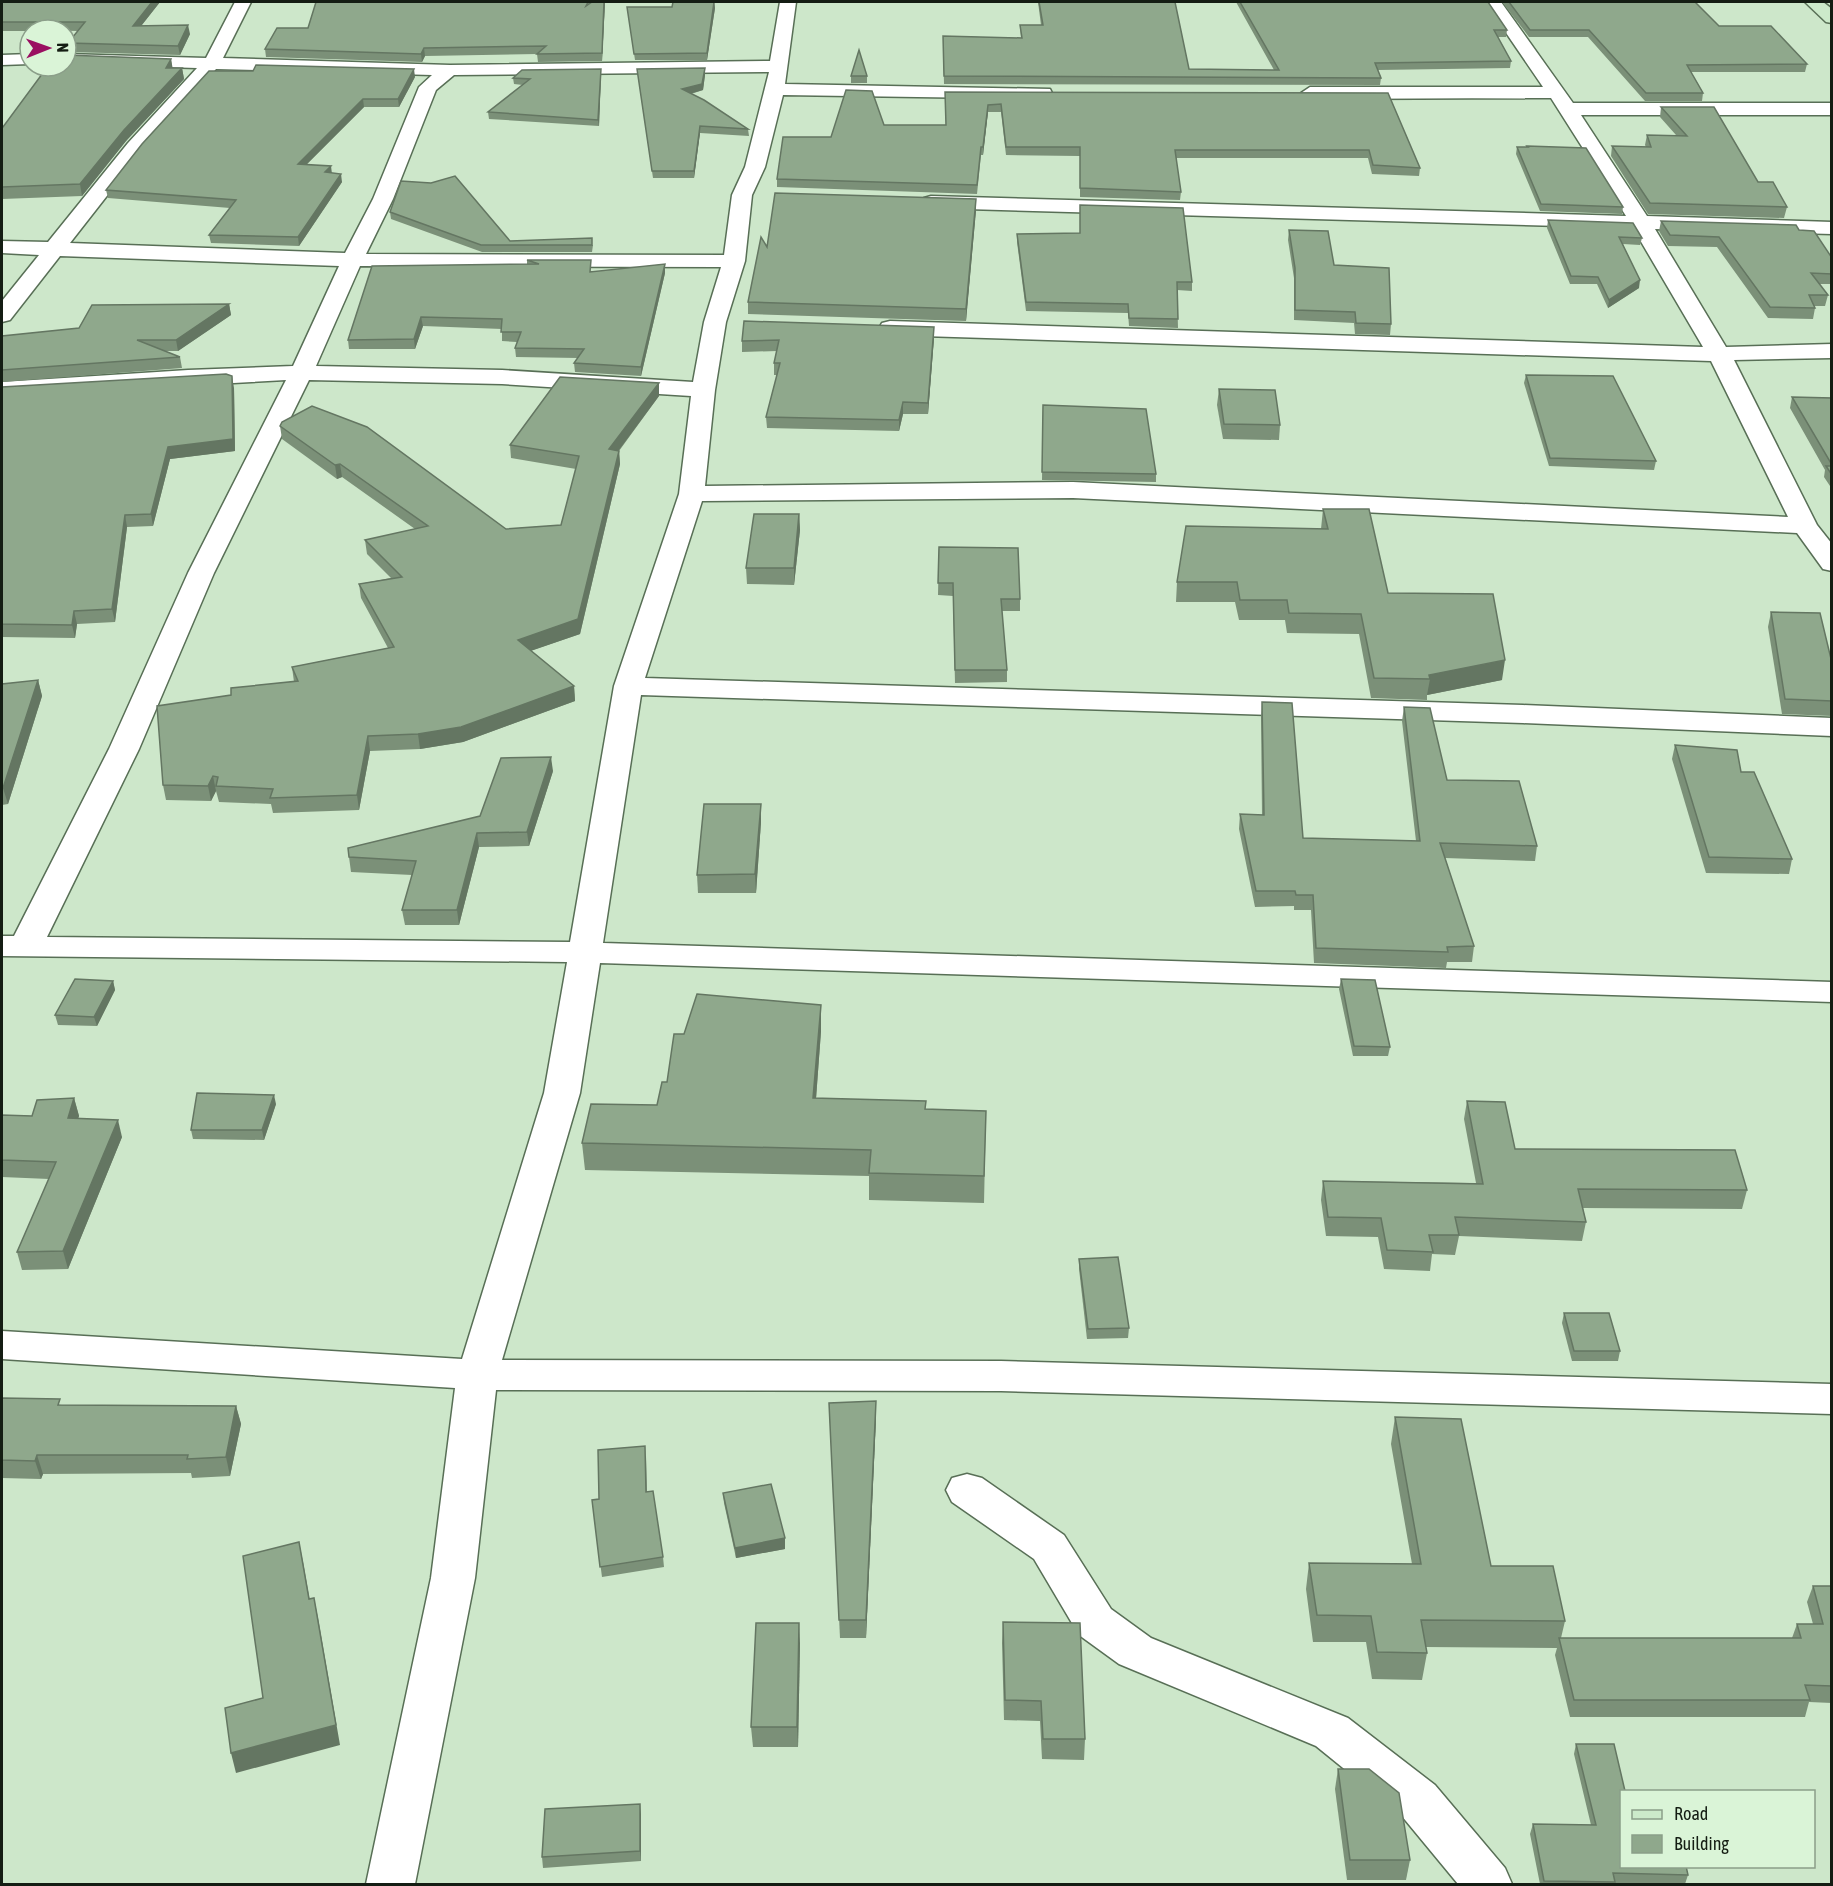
<svg xmlns="http://www.w3.org/2000/svg" width="1833" height="1886" viewBox="0 0 1833 1886" font-family="'Asap Condensed',sans-serif">
	<style>
		.lines { fill: none; stroke-linecap: round; stroke-linejoin: round }
		.street-casing { stroke: #586f56; stroke-width: 3 }
		.secondary-casing { stroke: #586f56; stroke-width: 3 }
		.street { fill: #fff; fill-rule: evenodd }
		.secondary { fill: #cceaca; fill-rule: evenodd }
		.wall { fill: #7b9078 }
		.shaded-wall { fill: #647662 }
		.building { fill: #8fa88c; stroke: #647662; stroke-width: 1.5 }
	</style>
	<rect width="100%" height="100%" fill="#cde7ca"/>
	<g class="lines">
		<!-- street casing -->
		<g class="street-casing">
			<g id="street">
				<path d="M235,2H251L223,58L450,65L770,61L780,2H796L785,84L1050,89L1052,93L1050,97L1043,99L783,95L765,167L752,195L745,261L726,322L715,390L705,486L1073,482L1788,517L1711,361L890,335L882,333L879,328L882,323L890,321L1703,347L1633,228L931,208L924,206L921,202L924,198L931,196L1626,216L1551,98L1310,99L1301,93L1310,87H1543L1485,2H1501L1573,103H1832V115H1581L1647,216L1832,222V234L1655,229L1726,347L1832,344V358L1734,360L1817,525L1832,544V571L1823,569L1797,533L1073,498L702,501L645,678L1523,705L1832,718V736L1523,723L641,695L603,943L1832,982V1002L600,963L580,1093L502,1360L1001,1361L1832,1384V1414L1001,1391L496,1390L475,1578L415,1884H366L431,1578L455,1388L2,1359V1331L462,1359L544,1093L567,962L2,956V936H14L109,749L188,573L286,380L2,396V382L188,370L293,366L339,266L60,256L10,320L2,322V301L39,255L2,253V241L48,242L128,143L197,68L66,64V54L206,58ZM216,69L432,75L419,87L373,199L345,253L70,243L142,151ZM769,72L745,167L732,195L724,255L366,254L393,199L436,90L454,75ZM360,266L721,267L704,322L693,382L502,370L316,366ZM309,380L502,384L691,396L679,494L614,686L570,942L47,937L139,749L214,573Z"/>
				<polygon points="30,54 30,64 2,65 2,55"/>
				<polygon points="967,1474 982,1478 1064,1535 1111,1609 1151,1638 1348,1718 1435,1785 1505,1868 1512,1884 1458,1884 1401,1815 1316,1746 1119,1664 1079,1635 1034,1559 952,1502 946,1490 952,1478"/>
			</g>
		</g>
		<!-- secondary casing -->
		<g class="secondary-casing">
			<polygon id="secondary" points="1805,2 1823,2 1832,9 1832,23 1826,22"/>
		</g>
		<!-- street -->
		<use href="#street" class="street"/>
		<!-- secondary -->
		<use href="#secondary" class="secondary"/>
	</g>
	<!-- wall -->
	<g class="wall">
		<polygon points="2,2 160,2 141,26 190,34 180,55 69,52 68,43 78,31 30,30 30,31 2,31"/>
		<polygon points="316,2 591,2 591,3 592,2 605,2 602,61 538,62 537,54 425,56 422,62 266,57 265,49 308,28"/>
		<polygon points="714,2 715,8 707,60 635,60 627,7 672,7"/>
		<polygon points="1038,2 1175,2 1189,69 1274,70 1236,2 1488,2 1507,30 1506,37 1498,37 1511,61 1510,68 1378,70 1381,78 1380,85 944,84 943,36 1021,38 1020,25 1041,25"/>
		<polygon points="1502,2 1695,2 1719,26 1807,64 1805,72 1691,72 1703,93 1702,101 1645,101 1588,37 1529,37"/>
		<polygon points="171,59 172,68 182,68 184,79 126,141 82,196 2,199 2,127"/>
		<polygon points="705,68 705,75 703,90 691,94 748,129 749,136 700,133 694,178 653,178 637,69"/>
		<polygon points="601,69 599,126 489,119 488,112 523,85 514,84 513,78"/>
		<rect x="851" y="76" width="16" height="7"/>
		<polygon points="415,77 399,107 364,107 307,164 332,173 342,182 299,246 211,243 209,235 230,208 108,198 106,190"/>
		<polygon points="945,92 1388,93 1420,168 1419,176 1372,174 1368,158 1176,158 1181,192 1180,200 1080,197 1080,156 1006,155 1001,112 988,112 983,155 981,155 977,194 777,187 777,179 831,137 884,125 946,125"/>
		<polygon points="1661,107 1758,182 1787,207 1784,218 1648,214 1611,156 1612,146 1646,147 1645,145 1647,135 1676,135 1660,117"/>
		<polygon points="1527,146 1623,207 1622,214 1540,211 1516,154 1517,147 1527,147"/>
		<polygon points="976,210 966,321 748,314 748,302 767,247"/>
		<polygon points="390,212 510,241 593,245 592,252 482,252 391,219"/>
		<polygon points="1548,220 1642,238 1640,245 1623,244 1639,288 1608,308 1597,284 1570,284 1547,228"/>
		<polygon points="1661,221 1799,230 1832,258 1832,284 1819,284 1828,295 1825,306 1814,306 1815,308 1813,319 1768,318 1717,247 1668,246 1659,231"/>
		<polygon points="1289,230 1334,265 1391,324 1390,335 1355,334 1354,323 1294,320 1294,278 1288,240"/>
		<polygon points="1017,234 1192,282 1192,291 1177,290 1178,328 1129,326 1128,313 1026,311 1017,242"/>
		<polygon points="527,260 591,271 665,273 641,376 575,372 574,363 578,358 516,357 515,348 517,342 502,341 502,329 423,326 415,349 349,349 348,340 527,265"/>
		<polygon points="229,304 231,315 178,351 165,351 180,357 182,368 2,382 2,336 79,328"/>
		<polygon points="934,327 934,338 928,414 903,414 899,431 767,428 766,417 777,375 774,375 774,363 777,351 742,352 742,341"/>
		<polygon points="1526,375 1656,461 1654,470 1549,466 1524,383"/>
		<polygon points="659,383 659,396 619,451 620,464 580,634 530,651 574,686 575,701 463,742 420,749 370,751 359,810 273,813 271,804 219,802 216,791 211,801 166,800 163,785 231,695 294,682 292,667 388,648 361,598 359,584 391,578 367,554 365,540 415,529 342,477 337,479 282,439 280,426 506,529 561,525 576,469 511,458 510,445"/>
		<polygon points="2,387 234,388 235,451 170,459 153,526 127,527 115,622 77,624 75,638 2,637"/>
		<polygon points="1219,389 1280,425 1279,440 1223,439 1217,405"/>
		<polygon points="1792,397 1832,398 1832,489 1824,477 1825,470 1790,408"/>
		<polygon points="1043,405 1156,474 1156,482 1042,480"/>
		<polygon points="1323,509 1388,593 1502,680 1427,695 1427,700 1371,698 1359,634 1287,633 1285,620 1239,620 1235,602 1176,602 1177,582 1321,529"/>
		<polygon points="799,514 800,530 794,585 747,584 746,568"/>
		<polygon points="939,547 1020,599 1020,611 1002,611 1007,670 1007,682 955,683 953,596 938,595"/>
		<polygon points="1771,612 1832,663 1832,716 1782,714 1768,627"/>
		<polygon points="38,680 42,696 8,804 2,805 2,684"/>
		<polygon points="1262,702 1303,838 1416,841 1402,721 1404,707 1447,780 1537,846 1535,861 1445,858 1474,946 1472,962 1447,962 1446,968 1314,963 1311,910 1294,910 1294,906 1255,907 1239,829 1240,814 1262,815 1261,717"/>
		<polygon points="1675,745 1741,772 1792,859 1789,874 1706,873 1672,759"/>
		<polygon points="553,771 529,846 479,847 459,925 405,925 402,910 412,875 351,872 349,857 480,816"/>
		<polygon points="761,822 756,893 698,893 697,875"/>
		<polygon points="1341,979 1390,1047 1388,1056 1353,1056 1339,989"/>
		<polygon points="113,981 115,990 97,1026 58,1025 55,1015"/>
		<polygon points="821,1005 821,1031 816,1099 926,1109 986,1111 984,1203 869,1200 869,1176 585,1170 582,1143 657,1105 667,1082 684,1034"/>
		<polygon points="74,1098 79,1116 78,1118 122,1137 68,1269 22,1270 17,1252 49,1179 2,1177 2,1115 32,1116"/>
		<polygon points="1467,1101 1515,1149 1747,1190 1742,1209 1583,1208 1586,1222 1582,1241 1459,1236 1455,1255 1432,1254 1430,1271 1384,1269 1378,1237 1326,1236 1321,1200 1323,1181 1476,1183 1464,1119"/>
		<polygon points="276,1104 264,1140 193,1139 191,1130"/>
		<polygon points="1079,1259 1129,1328 1128,1338 1087,1339 1079,1269"/>
		<polygon points="1564,1313 1620,1351 1618,1361 1572,1361 1562,1323"/>
		<polygon points="2,1398 62,1405 236,1406 241,1424 230,1476 192,1478 191,1473 43,1474 41,1479 2,1478"/>
		<polygon points="829,1403 876,1418 866,1638 840,1638"/>
		<polygon points="1395,1417 1491,1566 1565,1621 1561,1638 1792,1638 1797,1624 1813,1624 1807,1602 1813,1586 1832,1586 1832,1703 1809,1702 1805,1717 1570,1717 1555,1655 1557,1648 1425,1647 1427,1653 1422,1680 1372,1679 1366,1642 1313,1642 1306,1589 1309,1563 1412,1564 1391,1444"/>
		<polygon points="646,1456 647,1492 663,1557 664,1567 602,1577 592,1500 599,1499"/>
		<polygon points="723,1493 785,1538 785,1549 736,1558 724,1503"/>
		<polygon points="1003,1622 1085,1739 1084,1760 1042,1759 1040,1721 1004,1720 1002,1643"/>
		<polygon points="800,1643 798,1747 753,1747 751,1727"/>
		<polygon points="1576,1744 1622,1866 1688,1875 1685,1884 1614,1883 1614,1884 1540,1884 1530,1834 1533,1824 1591,1825 1574,1754"/>
		<polygon points="1338,1769 1410,1860 1406,1880 1347,1880 1335,1789"/>
		<polygon points="641,1814 641,1861 543,1868 542,1857"/>
	</g>
	<!-- shaded-wall -->
	<g class="shaded-wall">
		<polygon points="152,2 160,2 134,35 133,26"/>
		<polygon points="604,2 605,2 602,61 602,53"/>
		<polygon points="714,2 715,8 707,60 707,53"/>
		<polygon points="188,25 190,34 180,55 178,46"/>
		<polygon points="424,48 425,56 422,62 421,54"/>
		<polygon points="171,59 173,70 166,68"/>
		<polygon points="182,68 184,79 126,141 82,196 80,184 124,130"/>
		<polygon points="705,68 705,75 703,90 682,96 682,89"/>
		<polygon points="414,69 415,77 399,107 398,99"/>
		<polygon points="601,69 601,76 599,126 598,120"/>
		<polygon points="363,99 364,107 299,172 298,164"/>
		<polygon points="988,105 988,112 983,155 983,147"/>
		<polygon points="700,126 700,133 694,178 694,171"/>
		<polygon points="331,166 332,174 325,172"/>
		<polygon points="341,174 342,182 299,246 298,237"/>
		<polygon points="976,199 976,210 966,321 966,309"/>
		<polygon points="665,264 665,273 641,376 641,367"/>
		<polygon points="1640,280 1639,288 1608,308 1609,300"/>
		<polygon points="229,304 231,315 178,351 176,340"/>
		<polygon points="421,317 423,326 415,349 414,339"/>
		<polygon points="934,327 934,338 928,414 928,403"/>
		<polygon points="232,376 234,388 235,451 170,459 153,526 151,514 168,447"/>
		<polygon points="659,383 659,396 610,462 609,449"/>
		<polygon points="903,402 903,414 899,431 899,420"/>
		<polygon points="619,451 620,464 580,634 519,655 518,640"/>
		<polygon points="340,464 342,477 337,479 335,465"/>
		<polygon points="799,514 800,530 794,585 794,568"/>
		<polygon points="125,515 127,527 115,622 112,609"/>
		<polygon points="74,611 77,624 75,638 72,625"/>
		<polygon points="1505,660 1502,680 1427,695 1430,679 1429,675"/>
		<polygon points="38,680 42,696 8,804 3,788"/>
		<polygon points="574,686 575,701 463,742 420,749 418,734"/>
		<polygon points="368,736 370,751 359,810 357,795"/>
		<polygon points="551,757 553,771 529,846 527,832"/>
		<polygon points="213,776 216,791 211,801 208,786"/>
		<polygon points="761,804 761,822 756,893 755,874"/>
		<polygon points="477,833 479,847 459,925 457,910"/>
		<polygon points="113,981 115,990 97,1026 94,1017"/>
		<polygon points="821,1005 821,1031 814,1125 813,1098"/>
		<polygon points="274,1095 276,1104 264,1140 262,1130"/>
		<polygon points="74,1098 79,1116 73,1135 68,1118"/>
		<polygon points="118,1120 122,1137 68,1269 63,1251"/>
		<polygon points="876,1401 876,1418 866,1638 866,1620"/>
		<polygon points="236,1406 241,1424 230,1476 226,1457"/>
		<polygon points="37,1455 43,1474 41,1479 35,1461"/>
		<polygon points="785,1538 785,1549 736,1558 735,1548"/>
		<polygon points="299,1542 303,1562 313,1619 309,1599"/>
		<polygon points="314,1598 318,1618 340,1745 236,1773 231,1753 336,1725"/>
		<polygon points="799,1623 800,1643 798,1747 797,1727"/>
		<polygon points="640,1804 641,1814 641,1861 640,1851"/>
	</g>
	<!-- building -->
	<g class="building">
		<polygon points="2,2 152,2 133,26 188,25 178,46 68,43 85,22 2,22"/>
		<polygon points="316,2 588,2 586,6 592,2 604,2 602,53 537,54 546,46 424,48 421,54 265,49 277,28 308,28"/>
		<polygon points="673,2 714,2 707,53 634,54 627,7 672,7"/>
		<polygon points="1039,2 1175,2 1189,69 1279,70 1240,2 1488,2 1507,30 1494,30 1511,61 1375,63 1381,78 944,76 943,36 1022,38 1020,25 1043,25"/>
		<polygon points="1509,2 1695,2 1719,26 1771,26 1807,64 1687,65 1703,93 1646,93 1589,30 1530,30"/>
		<polygon points="859,50 867,76 851,76"/>
		<polygon points="66,55 171,59 166,68 182,68 124,130 80,184 2,187 2,127 3,127 48,66 66,66"/>
		<polygon points="256,65 414,69 398,99 363,99 298,164 331,166 325,172 341,174 298,237 209,235 236,200 106,190 142,144 209,71 253,71"/>
		<polygon points="705,68 702,84 682,89 704,100 748,129 700,126 694,171 652,171 637,69"/>
		<polygon points="601,69 598,120 488,112 530,79 513,78 522,70"/>
		<polygon points="846,90 872,91 884,125 946,125 945,92 1388,93 1420,168 1373,165 1369,150 1175,150 1181,192 1080,188 1080,147 1006,147 1001,104 988,105 983,147 981,147 977,185 777,179 783,137 831,137"/>
		<polygon points="1661,107 1714,107 1758,182 1773,182 1787,207 1650,203 1612,146 1651,147 1647,135 1687,136"/>
		<polygon points="1527,146 1586,148 1623,207 1541,204 1517,147 1528,147"/>
		<polygon points="455,176 510,241 592,238 592,245 481,245 390,212 401,181 431,183"/>
		<polygon points="775,193 976,199 966,309 748,302 761,237 767,247"/>
		<polygon points="1080,205 1183,208 1192,282 1177,282 1178,319 1129,318 1128,304 1026,302 1017,234 1080,233"/>
		<polygon points="1548,220 1633,223 1642,238 1619,237 1640,280 1609,300 1598,277 1571,276"/>
		<polygon points="1661,221 1796,225 1799,230 1814,231 1832,258 1832,274 1811,273 1828,295 1809,295 1815,308 1770,307 1719,237 1670,235"/>
		<polygon points="1289,230 1328,231 1334,265 1389,268 1391,324 1356,323 1355,312 1295,310 1295,268"/>
		<polygon points="527,260 591,260 590,272 665,264 641,367 574,363 584,349 515,348 521,332 501,332 502,319 421,317 414,339 348,340 372,266 539,264"/>
		<polygon points="229,304 176,340 137,340 180,357 2,370 2,336 79,328 92,305"/>
		<polygon points="744,321 934,327 928,403 903,402 899,420 766,417 780,363 774,363 779,340 742,341"/>
		<polygon points="226,374 232,376 233,439 168,447 151,514 125,515 112,609 74,611 72,625 2,624 2,387"/>
		<polygon points="1526,375 1613,376 1656,461 1550,458"/>
		<polygon points="560,377 659,383 609,449 619,451 578,619 518,640 574,686 461,727 418,734 368,736 357,795 270,798 273,789 216,786 218,777 213,776 208,786 163,785 157,706 231,695 231,688 298,681 292,667 394,647 359,584 402,577 365,540 428,526 340,464 335,465 280,426 282,422 312,406 367,427 506,529 561,525 579,456 510,445"/>
		<polygon points="1219,389 1275,390 1280,425 1224,424"/>
		<polygon points="1792,397 1832,398 1832,465"/>
		<polygon points="1043,405 1146,409 1156,474 1042,472"/>
		<polygon points="1826,466 1832,466 1832,475"/>
		<polygon points="1323,509 1369,509 1388,593 1493,594 1505,660 1429,675 1430,679 1374,678 1361,614 1289,613 1287,600 1240,600 1237,582 1177,582 1186,526 1328,529"/>
		<polygon points="754,514 799,514 794,568 746,568"/>
		<polygon points="939,547 1018,548 1020,599 1001,599 1007,670 955,670 953,583 938,583"/>
		<polygon points="1771,612 1820,613 1832,663 1832,701 1785,699"/>
		<polygon points="38,680 3,788 2,788 2,684"/>
		<polygon points="1262,702 1292,703 1303,838 1420,841 1404,707 1430,708 1447,780 1519,781 1537,846 1440,843 1474,946 1447,947 1448,952 1316,948 1313,895 1296,895 1295,891 1256,891 1240,814 1264,815"/>
		<polygon points="1675,745 1737,750 1741,772 1754,772 1792,859 1709,857"/>
		<polygon points="551,757 527,832 477,833 457,910 402,910 416,861 349,857 348,848 480,816 501,758"/>
		<polygon points="704,804 761,804 755,874 697,875"/>
		<polygon points="75,979 113,981 94,1017 55,1015"/>
		<polygon points="1341,979 1375,980 1390,1047 1354,1046"/>
		<polygon points="697,994 821,1005 813,1098 926,1101 925,1109 986,1111 984,1176 869,1173 871,1150 582,1143 591,1104 657,1105 662,1082 667,1082 674,1034 684,1034"/>
		<polygon points="197,1093 274,1095 262,1130 191,1130"/>
		<polygon points="74,1098 68,1118 118,1120 63,1251 17,1252 56,1162 2,1160 2,1115 32,1116 37,1100"/>
		<polygon points="1467,1101 1505,1102 1515,1149 1735,1150 1747,1190 1578,1189 1586,1222 1455,1217 1459,1235 1429,1235 1433,1252 1387,1250 1381,1218 1328,1217 1323,1181 1483,1184"/>
		<polygon points="1118,1257 1129,1328 1088,1329 1079,1259"/>
		<polygon points="1564,1313 1609,1313 1620,1351 1574,1351"/>
		<polygon points="2,1398 60,1399 58,1405 236,1406 226,1457 187,1459 188,1455 37,1455 35,1461 2,1460"/>
		<polygon points="876,1401 866,1620 839,1620 829,1403"/>
		<polygon points="1395,1417 1461,1419 1491,1566 1553,1566 1565,1621 1421,1620 1427,1653 1377,1652 1371,1616 1317,1615 1309,1563 1421,1564"/>
		<polygon points="645,1446 646,1492 653,1491 663,1557 600,1567 592,1500 599,1499 598,1450"/>
		<polygon points="771,1484 785,1538 735,1548 723,1493"/>
		<polygon points="299,1542 309,1599 314,1598 336,1725 231,1753 225,1708 263,1698 243,1556"/>
		<polygon points="1813,1586 1832,1586 1832,1686 1805,1685 1810,1700 1574,1700 1559,1638 1801,1638 1797,1624 1823,1624"/>
		<polygon points="1003,1622 1080,1623 1085,1739 1043,1739 1041,1701 1005,1700"/>
		<polygon points="756,1623 799,1623 797,1727 751,1727"/>
		<polygon points="1576,1744 1614,1744 1625,1791 1622,1791 1622,1866 1686,1866 1688,1875 1613,1873 1615,1882 1544,1881 1533,1824 1596,1825"/>
		<polygon points="1338,1769 1369,1769 1399,1793 1410,1860 1350,1860"/>
		<polygon points="640,1804 640,1851 542,1857 545,1809"/>
	</g>
	<!-- border -->
	<rect width="1833" height="1886" fill="none" stroke="#141d13" stroke-width="6"/>
	<!-- legend -->
	<rect x="1620" y="1790" width="195" height="78" fill="#daf4d7" stroke="#8b9e89" stroke-width="1.5"/>
	<rect x="1632" y="1810" width="30" height="9" fill="#cceaca" stroke="#8b9e89" stroke-width="1.5"/>
	<text x="1674" y="1820" font-size="18" fill="#141d13">Road</text>
	<rect x="1632" y="1835" width="30" height="18" fill="#8fa88c" stroke="#8b9e89" stroke-width="1.5"/>
	<text x="1674" y="1850" font-size="18" fill="#141d13">Building</text>
	<!-- north arrow -->
	<g transform="translate(48 48) rotate(89)"><circle r="28" fill="#daf4d7" stroke="#8b9e89" stroke-width="1.5"/>
	<path d="M0-4.5L10 22L0 15L-10 22Z" fill="#9a0f61"/>
	<text y="-9" font-size="16" font-weight="bold" text-anchor="middle" fill="#141d13">N</text>
	</g>
</svg>
